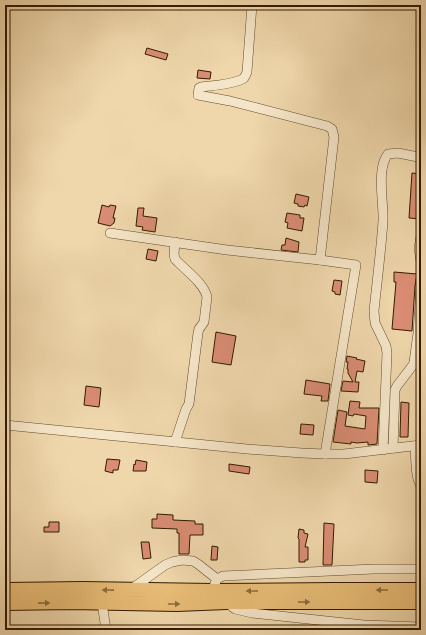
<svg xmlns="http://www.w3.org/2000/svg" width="426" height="635" viewBox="0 0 426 635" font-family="'EB Garamond',serif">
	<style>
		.building { fill: #da8d74; stroke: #321b01 }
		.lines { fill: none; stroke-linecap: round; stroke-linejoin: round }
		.minor-casing { stroke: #614a2c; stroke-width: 10 }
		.highway-casing { stroke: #321b01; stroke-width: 16 }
		.minor { stroke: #f5e5c8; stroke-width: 9 }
		.highway { stroke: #e8bc76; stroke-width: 14 }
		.oneway { fill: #8d6c3c }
	</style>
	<rect width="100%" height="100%" fill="#efd7ab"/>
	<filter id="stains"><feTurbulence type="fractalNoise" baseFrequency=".005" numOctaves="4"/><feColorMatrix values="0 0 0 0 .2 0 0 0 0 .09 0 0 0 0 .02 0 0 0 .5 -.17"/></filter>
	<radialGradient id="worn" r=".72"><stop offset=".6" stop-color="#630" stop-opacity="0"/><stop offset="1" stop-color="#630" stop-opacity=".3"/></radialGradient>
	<!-- building -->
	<g class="building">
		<polygon points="147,48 168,54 166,60 145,54"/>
		<polygon points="198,70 211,72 210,79 197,78"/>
		<polygon points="412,173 421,174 421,219 409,218"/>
		<polygon points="296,194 309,197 307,206 305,205 304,207 298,206 298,204 294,203"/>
		<polygon points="102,205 109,207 110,205 116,206 113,218 115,218 114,223 110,226 98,223"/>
		<polygon points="138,208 144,208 143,216 157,218 155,232 142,230 143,227 136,226"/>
		<polygon points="287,213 300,215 300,218 304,218 302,231 287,228 288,223 285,222"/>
		<polygon points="286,238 299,242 298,252 281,250 282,245 285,245"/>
		<polygon points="148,249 158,251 156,261 146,259"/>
		<polygon points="394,272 417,274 415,286 412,331 392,329 396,282 394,282"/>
		<polygon points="334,280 342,281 340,295 335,294 335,292 332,291"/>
		<polygon points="216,332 236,336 231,365 212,362"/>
		<polygon points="347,356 357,358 356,359 365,361 363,372 357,371 355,382 359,382 358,392 341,391 343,381 353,382 348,373 348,369 347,369 348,362 346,362"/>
		<polygon points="306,380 330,384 328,401 321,401 322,396 304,394"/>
		<polygon points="86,386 101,388 99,407 84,405"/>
		<polygon points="350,401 360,402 359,408 379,408 377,444 368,445 368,442 357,443 351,442 351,444 333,442 338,410 347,412 345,426 365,429 366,416 354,414 353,416 348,415"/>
		<polygon points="401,402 409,403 408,437 400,437"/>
		<polygon points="301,424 314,425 313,435 300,434"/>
		<polygon points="107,459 120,460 118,470 113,470 113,473 105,471"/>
		<polygon points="136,460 147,462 146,471 133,471 134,464 135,465"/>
		<polygon points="229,464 250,467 249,474 229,471"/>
		<polygon points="365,470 378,471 377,483 365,482"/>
		<polygon points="157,514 173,515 173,520 195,521 195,524 203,524 203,535 190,535 189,554 179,554 179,533 177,533 177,529 152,528 152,519 157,519"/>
		<polygon points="49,522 59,522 59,532 44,532 44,527 49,527"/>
		<polygon points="324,523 334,524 332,565 323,565"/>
		<polygon points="299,529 304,530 304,533 308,534 305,547 308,547 308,560 305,560 305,562 299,562 299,539 298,538"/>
		<polygon points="141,542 149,542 151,558 143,559"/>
		<polygon points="212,546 218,547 217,560 211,560"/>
	</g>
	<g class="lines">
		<!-- minor casing -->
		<g class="minor-casing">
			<g id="minor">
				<path d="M252,5L247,72C246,74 245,77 244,78C237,84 210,86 201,87L199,88L198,95L230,101L327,126L332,129L334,137L320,260"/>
				<polyline points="110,233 227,250 320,260 356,265 325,454"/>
				<polyline points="421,236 419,248 421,262"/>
				<path d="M175,242L174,254L175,259C185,270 204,283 207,297L204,322L199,329L198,333L189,404L186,409L175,442"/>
				<polyline points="5,425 247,449 302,453 325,454 344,454 421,445"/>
				<path d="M415,446C416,457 415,477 421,486"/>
				<polyline points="393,448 395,390 397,386 413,365 414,362 418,333 421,286"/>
				<path d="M383,450L387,353L386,346L375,323L374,311C377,281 381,251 383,221C384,204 376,168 388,154L398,153L418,157L421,158"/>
				<polyline points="130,590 165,565 172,562 182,560 193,561 198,564 217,579"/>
				<polyline points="212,591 217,579 223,576 374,569 421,569"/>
				<polyline points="226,602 235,609 252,613 364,625 421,627"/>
				<polyline points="102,603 106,630"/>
			</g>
		</g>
		<!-- highway casing -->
		<g class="highway-casing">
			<g id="highway">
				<polyline points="5,590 83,589 212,591 333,590 421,590"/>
				<polyline points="5,603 71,602 177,604 226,602 421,602"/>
			</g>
		</g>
		<!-- minor -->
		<use href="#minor" class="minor"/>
		<!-- highway -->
		<use href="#highway" class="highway"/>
	</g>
	<!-- one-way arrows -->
	<defs><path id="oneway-solid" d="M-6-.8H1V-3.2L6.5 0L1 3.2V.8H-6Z"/></defs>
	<g class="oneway">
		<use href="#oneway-solid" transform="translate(108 590) rotate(-179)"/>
		<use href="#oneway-solid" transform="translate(382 590) rotate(-180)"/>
		<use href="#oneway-solid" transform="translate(252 591) rotate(179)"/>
		<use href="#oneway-solid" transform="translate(304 602)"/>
		<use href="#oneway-solid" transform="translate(44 603) rotate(-1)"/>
		<use href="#oneway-solid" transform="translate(174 604)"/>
	</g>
	<!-- margin -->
	<rect width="426" height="635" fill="none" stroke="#efd7ab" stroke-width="20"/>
	<rect x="6" y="6" width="414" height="623" fill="none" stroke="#321b01" stroke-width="2"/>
	<rect x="10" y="10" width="406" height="615" fill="none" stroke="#321b01"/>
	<rect width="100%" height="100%" filter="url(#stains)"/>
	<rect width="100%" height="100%" fill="url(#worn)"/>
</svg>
